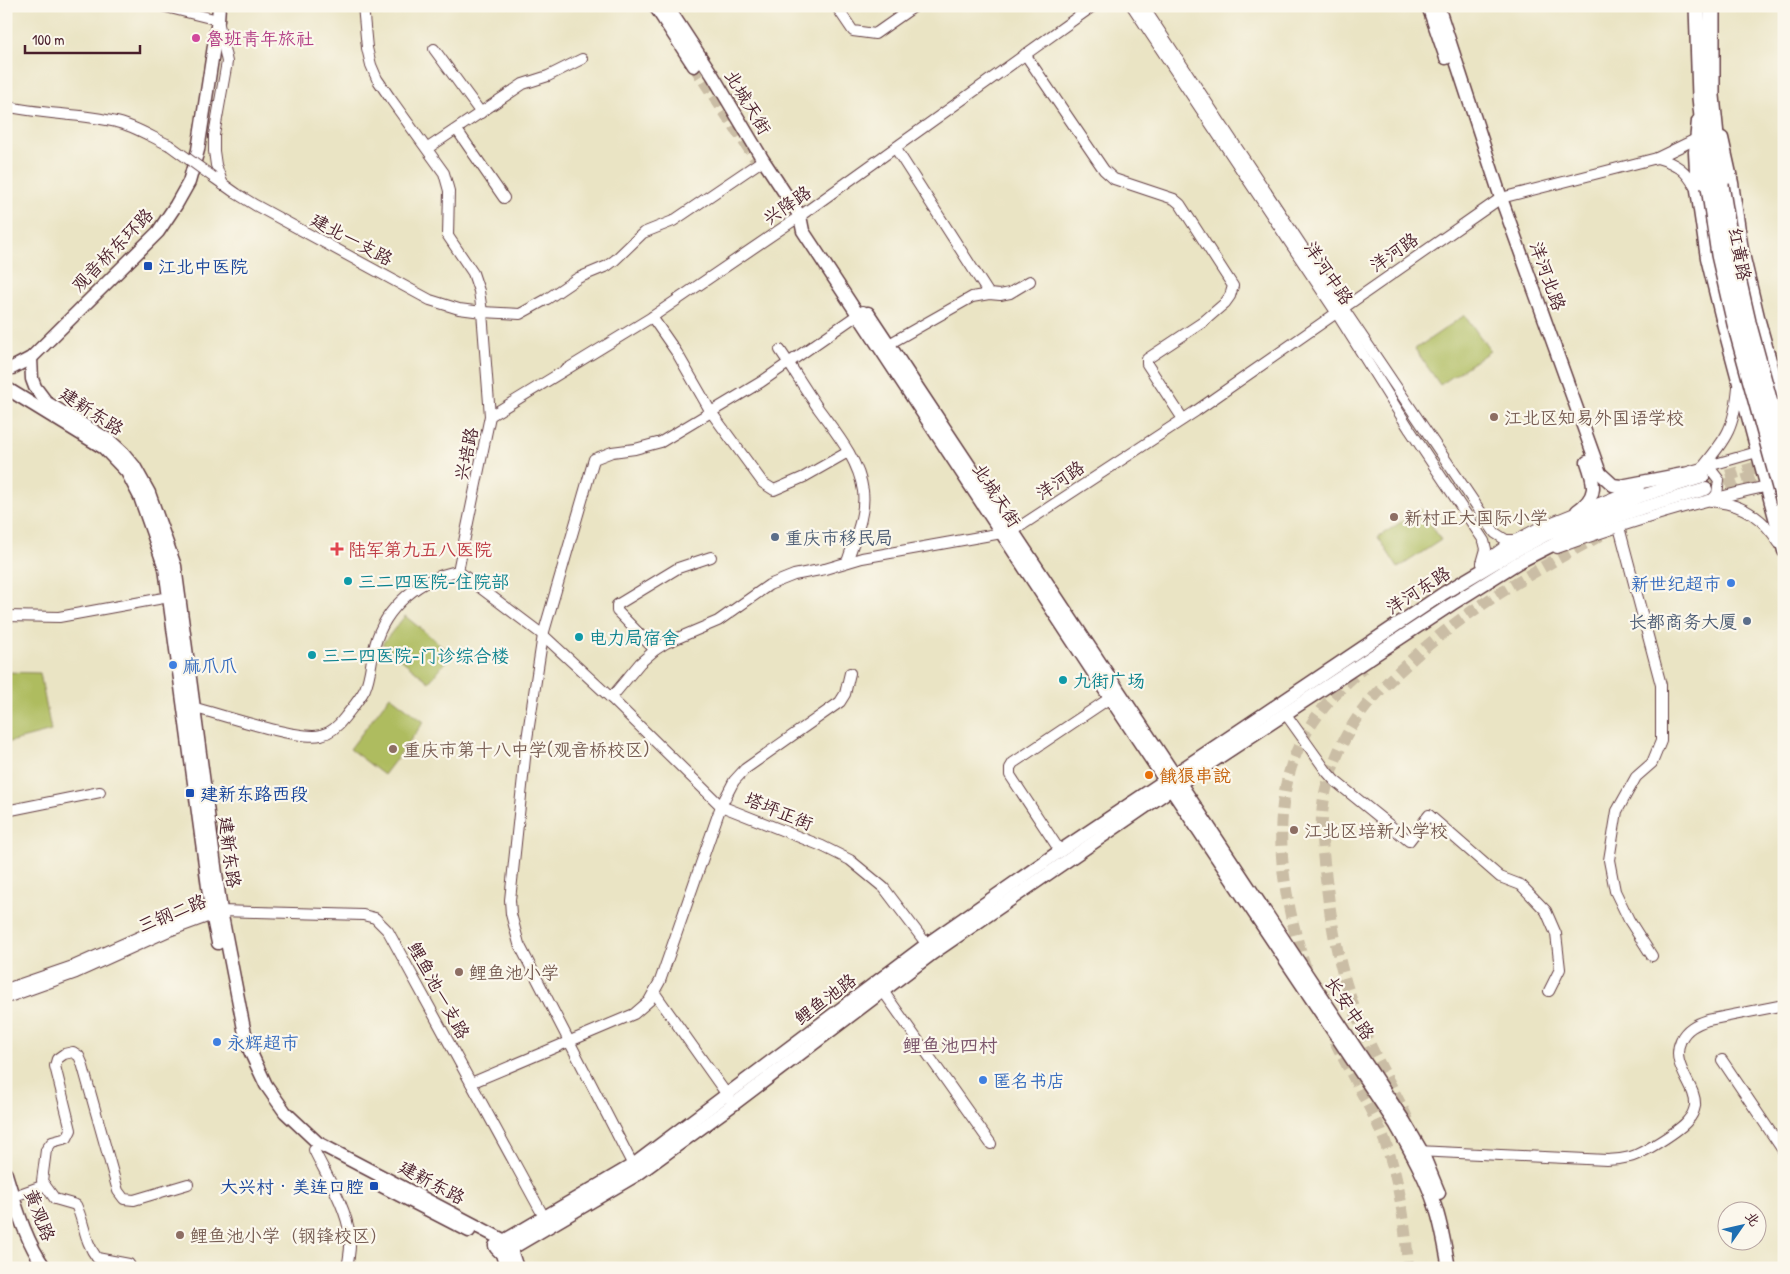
<svg xmlns="http://www.w3.org/2000/svg" width="1790" height="1274" viewBox="0 0 1790 1274" font-family="'Patrick Hand','LXGW WenKai TC',sans-serif">
	<style>
		.green { fill: #aebc5e; stroke: #7c6e44 }
		.lines { fill: none; stroke-linecap: round; stroke-linejoin: round }
		.major-tunnel { stroke: #cabda5; stroke-width: 12; stroke-dasharray: 12 6; stroke-linecap: butt }
		.minor-casing { stroke: #623d42; stroke-width: 12 }
		.major-casing { stroke: #623d42; stroke-width: 15 }
		.highway-casing { stroke: #623d42; stroke-width: 18 }
		.minor { stroke: #fff; stroke-width: 10 }
		.major { stroke: #fff; stroke-width: 12 }
		.highway { stroke: #fff; stroke-width: 15 }
		.minor-bridge-casing { stroke: #623d42; stroke-width: 12; stroke-linecap: butt }
		.highway-bridge-casing { stroke: #623d42; stroke-width: 18; stroke-linecap: butt }
		.minor-bridge { stroke: #fff; stroke-width: 10 }
		.highway-bridge { stroke: #fff; stroke-width: 15 }
		.hotel-dot { fill: #d1479c; stroke: #fbf7ec; stroke-width: 2 }
		.transit-dot { fill: #1a4fb4; stroke: #fbf7ec; stroke-width: 2 }
		.education-dot { fill: #8d6e63; stroke: #fbf7ec; stroke-width: 2 }
		.service-dot { fill: #5c6f8a; stroke: #fbf7ec; stroke-width: 2 }
		.health-dot { fill: #e0444e; stroke: #fbf7ec; stroke-width: 2 }
		.culture-dot { fill: #0f9aa8; stroke: #fbf7ec; stroke-width: 2 }
		.shop-dot { fill: #3f7fe0; stroke: #fbf7ec; stroke-width: 2 }
		.food-dot { fill: #e8710a; stroke: #fbf7ec; stroke-width: 2 }
		.labels { text-anchor: middle; dominant-baseline: central; stroke-width: 4.5; stroke-linejoin: round; paint-order: stroke }
		.hotel-label { font-size: 18px; fill: #b23c85; stroke: #fbf7ec; text-anchor: start }
		.street-label { font-size: 18px; fill: #4a1f2b; stroke: #fbf7ec }
		.transit-label { font-size: 18px; fill: #164399; stroke: #fbf7ec; text-anchor: start }
		.education-label { font-size: 18px; fill: #785e54; stroke: #fbf7ec; text-anchor: start }
		.service-label { font-size: 18px; fill: #4e5e75; stroke: #fbf7ec; text-anchor: start }
		.health-label { font-size: 18px; fill: #be3a42; stroke: #fbf7ec; text-anchor: start }
		.culture-label { font-size: 18px; fill: #0d838f; stroke: #fbf7ec; text-anchor: start }
		.shop-label { font-size: 18px; fill: #366cbe; stroke: #fbf7ec; text-anchor: start }
		.food-label { font-size: 18px; fill: #c56008; stroke: #fbf7ec; text-anchor: start }
		.neighbourhood-label { font-size: 19px; fill: #795369; stroke: #fbf7ec }
	</style>
	<rect width="100%" height="100%" fill="#fbf7ec"/>
	<filter id="ink" filterUnits="userSpaceOnUse"><feTurbulence type="fractalNoise" baseFrequency=".02" numOctaves="2"/><feDisplacementMap in="SourceGraphic" scale="10" xChannelSelector="R" yChannelSelector="G"/><feConvolveMatrix kernelMatrix="1 2 1 2 8 2 1 2 1" color-interpolation-filters="sRGB"/></filter>
	<filter id="wash" filterUnits="userSpaceOnUse"><feTurbulence type="fractalNoise" baseFrequency=".0096" numOctaves="4" result="noise"/><feDisplacementMap in="SourceGraphic" scale="20" xChannelSelector="R" yChannelSelector="G"/><feGaussianBlur stdDeviation="1.12" result="paint"/><feColorMatrix in="noise" values="0 0 0 0 0 0 0 0 0 0 0 0 0 0 0 0 0 1.4 0 .05"/><feComposite in="paint" operator="in"/></filter>
	<g filter="url(#wash)">
		<rect width="100%" height="100%" fill="#eae4c4"/>
		<!-- green -->
		<g class="green">
			<polygon points="1465,315 1490,351 1440,385 1415,349"/>
			<polygon points="1421,509 1441,540 1398,568 1378,537"/>
			<polygon points="405,616 452,654 429,682 382,644"/>
			<polygon points="6,672 40,673 51,731 6,743"/>
			<polygon points="390,696 424,722 384,775 350,749"/>
		</g>
	</g>
	<g filter="url(#ink)">
		<g class="lines">
			<!-- major-tunnel -->
			<g class="major-tunnel">
				<polyline points="694,66 755,158"/>
				<polyline points="1692,485 1772,463"/>
				<polyline points="1708,489 1784,470"/>
				<polyline points="1436,607 1473,582"/>
				<path d="M1306,969C1282,896 1265,804 1306,733C1321,707 1341,687 1363,668"/>
				<path d="M1335,1041C1347,1066 1361,1090 1374,1116C1397,1163 1405,1215 1408,1268"/>
				<path d="M1408,1120C1392,1086 1372,1053 1358,1018C1341,976 1332,931 1327,887C1323,855 1318,820 1326,789C1331,770 1338,750 1348,733C1363,706 1384,685 1407,664C1464,610 1532,572 1601,535"/>
			</g>
			<!-- minor casing -->
			<g class="minor-casing">
				<g id="minor">
					<polyline points="162,6 218,20 227,62 214,135 214,151 216,165 223,185"/>
					<polyline points="836,6 853,31 875,34 915,6"/>
					<polyline points="1132,6 1336,312 1410,430 1484,541 1486,549 1482,563"/>
					<polyline points="1143,6 1343,308 1495,533 1506,540 1516,540"/>
					<polyline points="434,49 481,113"/>
					<polyline points="1025,54 1104,170 1114,179 1174,199 1180,204 1233,286 1230,296 1225,303 1203,322 1147,359 1147,364 1183,419"/>
					<path d="M6,106C42,115 80,113 116,122C133,125 153,138 169,145"/>
					<polyline points="457,130 504,198"/>
					<polyline points="428,148 523,84 548,76 582,59"/>
					<polyline points="896,149 989,294"/>
					<polyline points="213,177 237,194 255,205 430,300 459,309 482,312 520,314 547,299 578,278 607,266 615,260 643,233 673,221 763,160"/>
					<path d="M1696,189C1687,171 1676,163 1657,158L1696,139"/>
					<polyline points="652,317 677,353 711,412 763,483 774,490 804,477 848,452"/>
					<polyline points="883,349 889,344 972,297 989,294 1000,295 1010,293 1030,281"/>
					<path d="M780,350C793,369 805,389 818,408C836,433 859,460 863,491C866,515 854,540 847,562"/>
					<polyline points="490,416 652,317 800,216 1093,6"/>
					<polyline points="1677,475 1764,450"/>
					<path d="M1711,501L1717,494L1719,480L1712,471L1702,468C1728,436 1734,428 1738,387"/>
					<path d="M1717,502C1745,505 1764,519 1779,543"/>
					<polyline points="1619,527 1661,685 1661,741 1652,763 1636,777 1617,811 1609,860 1615,891 1629,920 1652,956"/>
					<path d="M1557,548C1627,523 1700,500 1773,485"/>
					<polyline points="1482,563 1508,544 1540,527 1639,487"/>
					<polyline points="458,571 543,635 611,698 640,663 655,650 666,643 718,621 769,585 794,575 825,569 862,558 1013,531 1196,411 1501,198 1657,158"/>
					<polyline points="6,616 59,617 169,597"/>
					<polyline points="655,650 617,611 617,605 678,568 711,557"/>
					<polyline points="611,698 721,806 822,846 850,860 884,888 931,950"/>
					<path d="M189,706C215,713 299,741 321,735C331,733 339,725 345,717C352,708 360,699 365,689C371,675 371,659 375,645C385,607 420,578 458,571L490,416L482,312L479,291L473,273L448,236L449,191L444,173L390,98L377,79L371,65L367,48L363,6"/>
					<polyline points="1285,713 1327,772 1335,781 1409,841 1429,815 1500,877 1521,885 1546,911 1556,934 1560,969 1549,991"/>
					<polyline points="6,811 100,792"/>
					<polyline points="1060,851 1010,775 1010,768 1013,763 1116,694"/>
					<polyline points="6,989 73,966 188,915 211,909 221,911 363,915 375,918 388,931 544,1217"/>
					<polyline points="883,991 991,1144"/>
					<polyline points="654,992 730,1099"/>
					<polyline points="6,998 76,973 169,931 218,913"/>
					<polyline points="1722,1060 1784,1152"/>
					<polyline points="471,1083 634,1014 649,1001 660,981 721,806 734,781 745,769 840,702 845,694 850,673"/>
					<path d="M314,1150C327,1177 346,1206 350,1236C351,1247 349,1258 347,1268"/>
					<path d="M1417,1151L1607,1160C1614,1160 1622,1159 1630,1157C1642,1154 1681,1130 1688,1120C1691,1117 1694,1111 1695,1106C1697,1085 1669,1066 1681,1040C1686,1029 1696,1024 1708,1020L1784,1005"/>
					<polyline points="636,1171 519,944 511,914 510,900 527,739 543,635 594,459 612,452 635,449 661,442 761,382 863,311"/>
					<polyline points="6,1199 45,1185"/>
					<path d="M131,1268L129,1264L97,1258C84,1241 85,1224 76,1205L55,1199L42,1181L46,1150L52,1142L67,1138L71,1130L55,1066L57,1059L64,1054L73,1052L79,1056L82,1063L118,1191L124,1199L134,1200L188,1184"/>
				</g>
			</g>
			<!-- major casing -->
			<g class="major-casing">
				<g id="major">
					<polyline points="655,6 694,66"/>
					<path d="M667,6L713,76L763,160L800,216L803,231L1110,698L1396,1125C1411,1152 1426,1178 1435,1206C1442,1226 1445,1247 1449,1268"/>
					<polyline points="1428,6 1446,58"/>
					<polyline points="1438,6 1501,198 1600,473 1613,485 1621,486 1683,474"/>
					<polyline points="1698,121 1695,152 1697,190 1707,258 1725,331 1784,551"/>
					<polyline points="1722,138 1732,183 1742,250 1759,321 1784,410"/>
					<polyline points="868,313 1404,1121 1422,1152 1439,1193"/>
					<polyline points="31,358 32,379 35,387 47,403 110,441 123,453 134,466 149,493 175,566 221,911 244,1029 250,1051 266,1085 285,1112 318,1143 503,1240 511,1250 517,1268"/>
					<polyline points="6,369 12,368 31,358 158,232 176,205 189,182 198,150 218,20 219,6"/>
					<polyline points="6,388 104,448 127,472 140,497 165,568 211,909 218,943"/>
					<path d="M1577,511C1598,496 1595,485 1587,462"/>
					<path d="M6,1174C16,1206 25,1240 45,1268"/>
					<polyline points="380,1185 469,1231"/>
					<polyline points="495,1246 633,1165 927,944 1060,851 1444,593 1513,552 1546,535 1638,497 1703,477"/>
					<polyline points="496,1248 502,1254 506,1268"/>
					<polyline points="502,1254 638,1174 734,1104 933,953 1180,783 1452,604 1519,562 1592,525 1642,508 1706,489"/>
				</g>
			</g>
			<!-- highway casing -->
			<g class="highway-casing">
				<g id="highway">
					<polyline points="1697,6 1700,97 1709,187"/>
					<polyline points="1712,6 1712,96 1721,185"/>
				</g>
			</g>
			<!-- minor -->
			<use href="#minor" class="minor"/>
			<!-- major -->
			<use href="#major" class="major"/>
			<!-- highway -->
			<use href="#highway" class="highway"/>
			<!-- minor-bridge casing -->
			<g class="minor-bridge-casing">
				<polyline id="minor-bridge" points="169,145 213,177"/>
			</g>
			<!-- highway-bridge casing -->
			<g class="highway-bridge-casing">
				<g id="highway-bridge">
					<polyline points="1721,185 1732,252 1748,322 1784,454"/>
					<polyline points="1709,187 1719,255 1735,324 1784,502"/>
				</g>
			</g>
			<!-- minor-bridge -->
			<use href="#minor-bridge" class="minor-bridge"/>
			<!-- highway-bridge -->
			<use href="#highway-bridge" class="highway-bridge"/>
		</g>
	</g>
	<!-- markers -->
	<circle class="hotel-dot" cx="196" cy="38" r="5"/>
	<g class="transit-dot">
		<rect x="143" y="261" width="10" height="10" rx="2.5"/>
		<rect x="185" y="788" width="10" height="10" rx="2.5"/>
		<rect x="369" y="1181" width="10" height="10" rx="2.5"/>
	</g>
	<g class="education-dot">
		<circle cx="1494" cy="417" r="5"/>
		<circle cx="1394" cy="517" r="5"/>
		<circle cx="393" cy="749" r="5"/>
		<circle cx="1294" cy="830" r="5"/>
		<circle cx="459" cy="972" r="5"/>
		<circle cx="180" cy="1235" r="5"/>
	</g>
	<g class="service-dot">
		<circle cx="775" cy="537" r="5"/>
		<circle cx="1747" cy="621" r="5"/>
	</g>
	<path class="health-dot" d="M334.5 541.5h5v5h5v5h-5v5h-5v-5h-5v-5h5z"/>
	<g class="culture-dot">
		<circle cx="348" cy="581" r="5"/>
		<circle cx="579" cy="637" r="5"/>
		<circle cx="312" cy="655" r="5"/>
		<circle cx="1063" cy="680" r="5"/>
	</g>
	<g class="shop-dot">
		<circle cx="1731" cy="583" r="5"/>
		<circle cx="173" cy="665" r="5"/>
		<circle cx="217" cy="1042" r="5"/>
		<circle cx="983" cy="1080" r="5"/>
	</g>
	<circle class="food-dot" cx="1149" cy="775" r="5"/>
	<g class="labels">
		<!-- hotel labels -->
		<g class="hotel-label">
			<text x="206" y="38">魯班青年旅社</text>
		</g>
		<!-- street labels -->
		<g class="street-label">
			<text transform="translate(748 102) rotate(59)">北城天街</text>
			<text transform="translate(787 205) rotate(-35)">兴降路</text>
			<text transform="translate(352 239) rotate(28)">建北一支路</text>
			<text transform="translate(112 250) rotate(-46)">观音桥东环路</text>
			<text transform="translate(1394 252) rotate(-35)">洋河路</text>
			<text transform="translate(1740 254) rotate(79)">红黄路</text>
			<text transform="translate(1329 273) rotate(56)">洋河中路</text>
			<text transform="translate(1548 276) rotate(70)">洋河北路</text>
			<text transform="translate(92 411) rotate(33)">建新东路</text>
			<text transform="translate(466 454) rotate(-78)">兴培路</text>
			<text transform="translate(1060 480) rotate(-34)">洋河路</text>
			<text transform="translate(997 495) rotate(57)">北城天街</text>
			<text transform="translate(1418 590) rotate(-33)">洋河东路</text>
			<text transform="translate(779 811) rotate(22)">塔坪正街</text>
			<text transform="translate(230 852) rotate(83)">建新东路</text>
			<text transform="translate(172 913) rotate(-22)">三钢二路</text>
			<text transform="translate(439 990) rotate(61)">鲤鱼池一支路</text>
			<text transform="translate(825 999) rotate(-37)">鲤鱼池路</text>
			<text transform="translate(1350 1008) rotate(56)">长安中路</text>
			<text transform="translate(432 1182) rotate(28)">建新东路</text>
			<text transform="translate(40 1215) rotate(69)">黄观路</text>
		</g>
		<!-- transit labels -->
		<g class="transit-label">
			<text x="158" y="266">江北中医院</text>
			<text x="200" y="793">建新东路西段</text>
			<text x="364" y="1186" text-anchor="end">大兴村‧美连口腔</text>
		</g>
		<!-- education labels -->
		<g class="education-label">
			<text x="1504" y="417">江北区知易外国语学校</text>
			<text x="1404" y="517">新村正大国际小学</text>
			<text x="403" y="749">重庆市第十八中学(观音桥校区)</text>
			<text x="1304" y="830">江北区培新小学校</text>
			<text x="469" y="972">鲤鱼池小学</text>
			<text x="190" y="1235">鲤鱼池小学（钢锋校区）</text>
		</g>
		<!-- service labels -->
		<g class="service-label">
			<text x="785" y="537">重庆市移民局</text>
			<text x="1737" y="621" text-anchor="end">长都商务大厦</text>
		</g>
		<!-- health labels -->
		<g class="health-label">
			<text x="348" y="549">陆军第九五八医院</text>
		</g>
		<!-- culture labels -->
		<g class="culture-label">
			<text x="358" y="581">三二四医院-住院部</text>
			<text x="589" y="637">电力局宿舍</text>
			<text x="322" y="655">三二四医院-门诊综合楼</text>
			<text x="1073" y="680">九街广场</text>
		</g>
		<!-- shop labels -->
		<g class="shop-label">
			<text x="1721" y="583" text-anchor="end">新世纪超市</text>
			<text x="183" y="665">麻爪爪</text>
			<text x="227" y="1042">永辉超市</text>
			<text x="993" y="1080">匿名书店</text>
		</g>
		<!-- food labels -->
		<g class="food-label">
			<text x="1159" y="775">餓狼串說</text>
		</g>
		<!-- neighbourhood labels -->
		<g class="neighbourhood-label">
			<text x="950" y="1045">鲤鱼池四村</text>
		</g>
	</g>
	<!-- margin -->
	<rect width="1790" height="1274" fill="none" stroke="#fbf7ec" stroke-width="25"/>
	<!-- north arrow -->
	<g transform="translate(1742 1226) rotate(56)"><circle r="24" fill="#fbf7ec" stroke="#b4a19f"/>
	<path d="M0-4L9 19L0 12L-9 19Z" fill="#1f6fb2"/>
	<text y="-8" font-size="14" font-weight="bold" text-anchor="middle" fill="#4a1f2b">北</text>
	</g>
	<!-- scale -->
	<path d="M25 45v8h115v-8" fill="none" stroke="#4a1f2b" stroke-width="2.5"/>
	<text x="32" y="45" font-size="15" fill="#4a1f2b" stroke="#fbf7ec" stroke-width="4" paint-order="stroke">100 m</text>
</svg>
